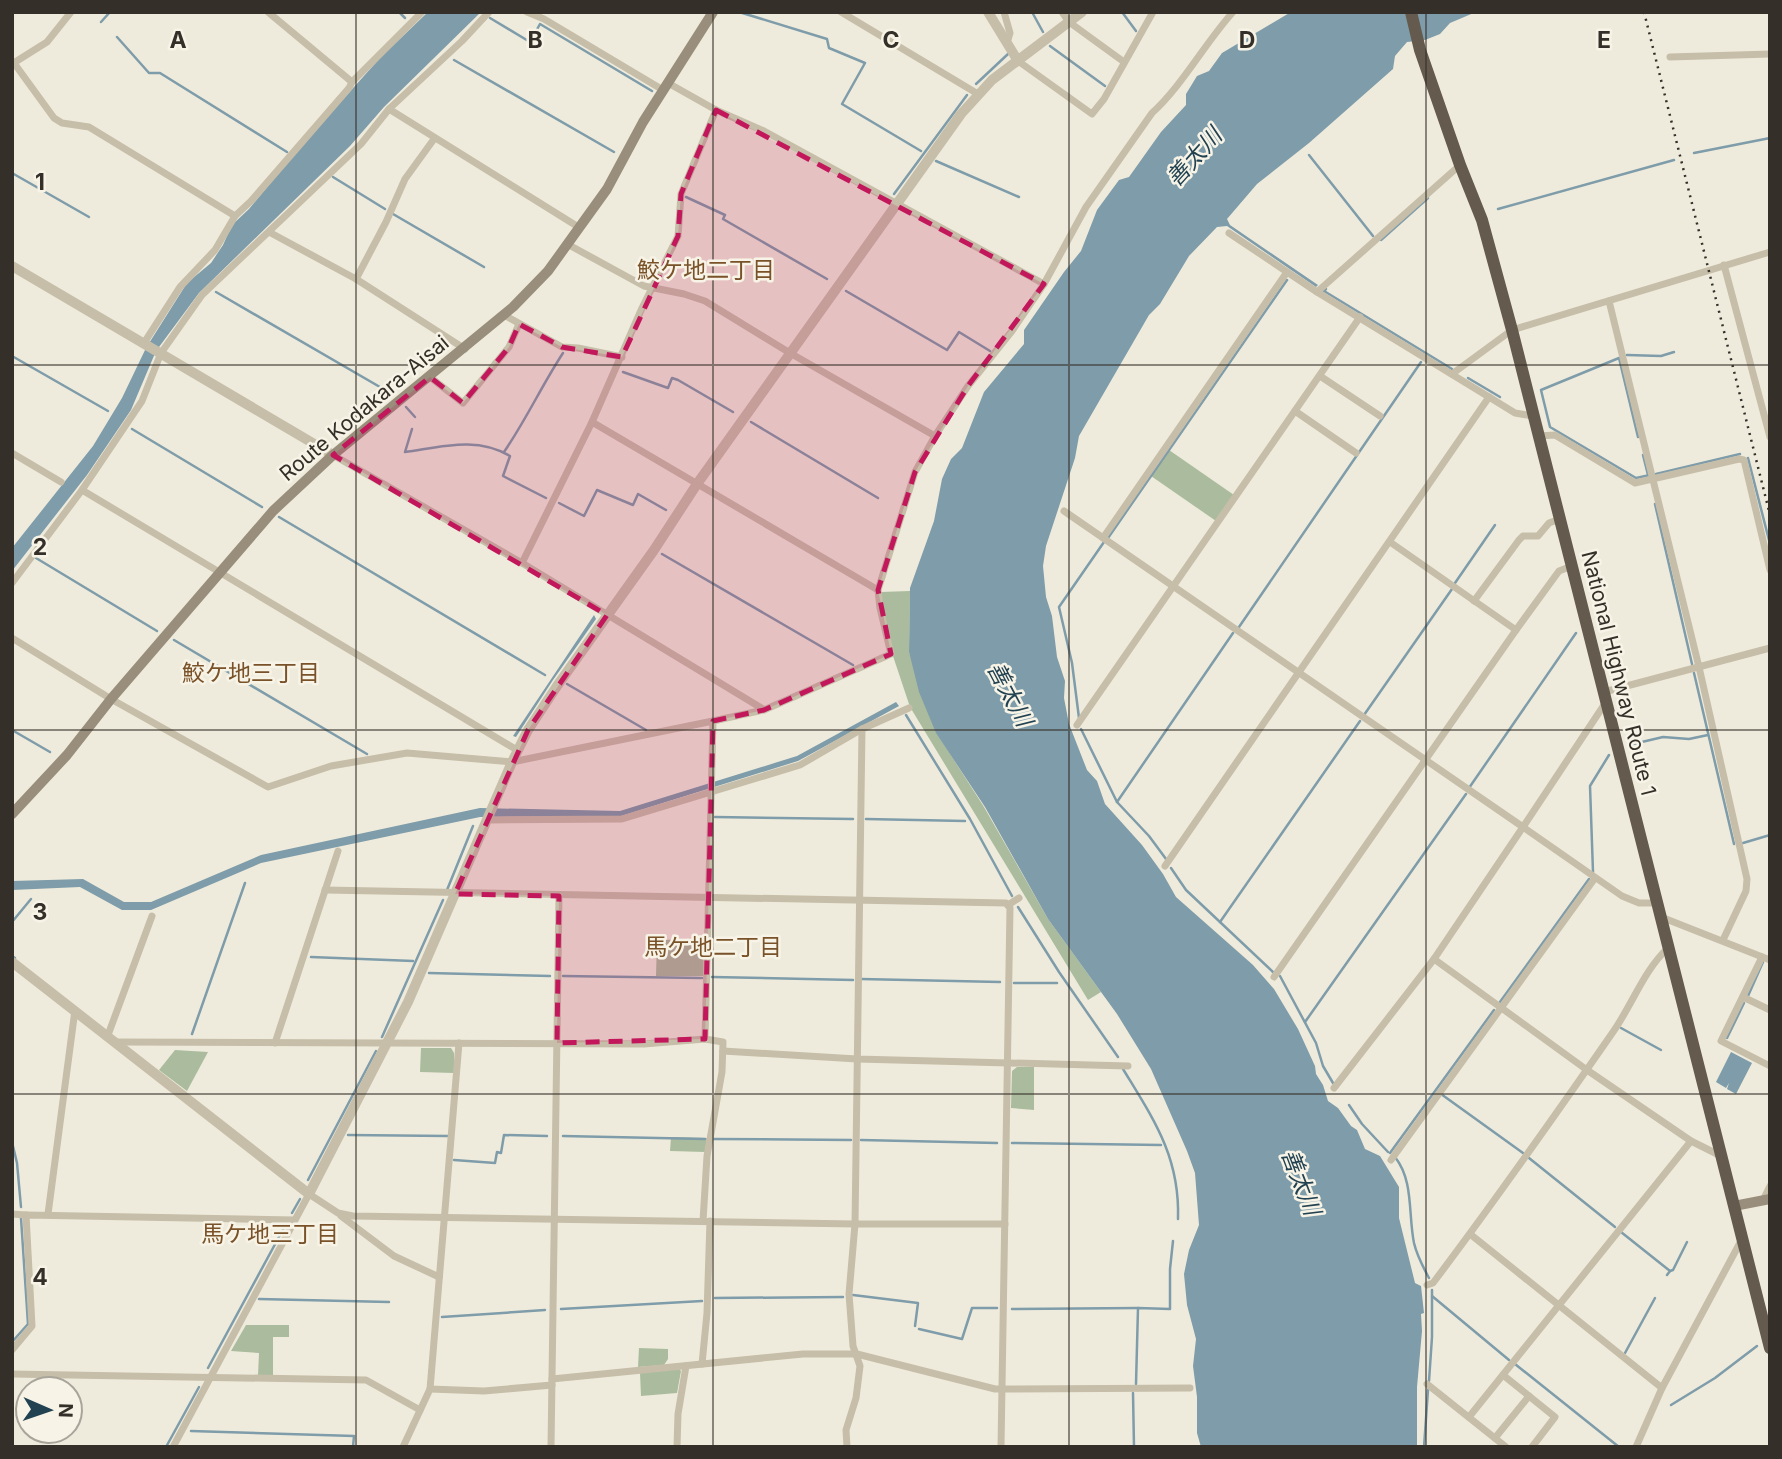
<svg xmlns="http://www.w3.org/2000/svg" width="1782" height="1459" viewBox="0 0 1782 1459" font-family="Inter,'Noto Sans JP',sans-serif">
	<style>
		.green { fill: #aabc9d }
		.water { fill: #7e9ca9 }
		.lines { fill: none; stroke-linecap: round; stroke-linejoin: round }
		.stream { stroke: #7e9ca9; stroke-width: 2.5 }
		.minor { stroke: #c6bea9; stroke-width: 7 }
		.tertiary { stroke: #c6bea9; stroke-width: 10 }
		.secondary { stroke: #998e7b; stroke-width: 10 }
		.trunk { stroke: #645a4e; stroke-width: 12 }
		.rail { stroke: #342f28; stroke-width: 2.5; stroke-dasharray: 2 5; stroke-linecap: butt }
		.marked { fill: #c2185b; fill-opacity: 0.2; stroke: #c2185b; stroke-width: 5; stroke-dasharray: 14 9; stroke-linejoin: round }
		.grid { fill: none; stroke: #342f28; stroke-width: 2; stroke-opacity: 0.55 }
		.labels { text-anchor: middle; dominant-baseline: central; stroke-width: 5; stroke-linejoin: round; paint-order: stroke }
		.street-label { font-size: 21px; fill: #342f28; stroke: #f7f4e7 }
		.water-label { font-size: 23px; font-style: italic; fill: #224251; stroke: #f7f4e7 }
		.neighbourhood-label { font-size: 23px; fill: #7a5229; stroke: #f7f4e7 }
		.grid-label { font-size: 23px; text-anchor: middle; font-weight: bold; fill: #342f28; stroke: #f7f4e7; stroke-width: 5; stroke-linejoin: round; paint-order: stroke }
	</style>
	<rect width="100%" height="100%" fill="#efebdc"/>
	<!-- green -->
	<g class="green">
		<polygon points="1169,450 1234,495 1216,521 1151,476"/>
		<polygon points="910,591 909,652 936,732 984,807 1048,919 1101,992 1088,1000 910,707 892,653 880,592"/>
		<polygon points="704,939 703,976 656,976 657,940"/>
		<polygon points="421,1048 451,1048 454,1053 454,1073 420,1072"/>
		<polygon points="175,1050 208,1052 187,1091 159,1070"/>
		<polygon points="1017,1067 1034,1067 1034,1110 1011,1108 1012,1071"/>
		<polygon points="671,1137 707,1138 705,1152 670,1151"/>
		<polygon points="246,1325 289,1325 289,1337 273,1337 273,1376 258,1375 259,1353 231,1351"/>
		<polygon points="639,1348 668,1349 668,1359 664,1365 638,1367"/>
		<polygon points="679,1369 681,1371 677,1393 641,1396 640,1373"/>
	</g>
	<!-- water -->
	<g class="water">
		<polygon points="428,12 481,12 384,107 350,146 199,293 156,351 131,410 87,475 12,571 12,548 93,446 122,398 146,348 187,283 211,263 223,245 232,225 249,209 300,147 381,57"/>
		<polygon points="1291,12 1476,12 1450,23 1440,34 1425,40 1407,42 1395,56 1393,69 1309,143 1257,184 1227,219 1230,225 1318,285 1316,287 1227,226 1217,227 1189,256 1160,304 1149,315 1079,436 1075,458 1046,546 1043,566 1046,597 1052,616 1057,657 1065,681 1064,698 1069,724 1087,770 1097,781 1105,804 1142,845 1163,874 1176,897 1253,965 1274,989 1298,1029 1315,1066 1316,1074 1323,1085 1328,1101 1338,1108 1351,1126 1357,1130 1365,1149 1380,1156 1399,1187 1399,1218 1415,1283 1421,1286 1424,1313 1421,1314 1422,1331 1417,1387 1417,1447 1201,1447 1197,1433 1197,1397 1193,1366 1196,1339 1187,1305 1184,1274 1189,1250 1199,1225 1195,1173 1187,1151 1151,1069 1117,1014 1048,919 985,807 936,733 919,692 909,652 910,588 934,521 942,479 951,459 962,448 984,392 1024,344 1024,330 1064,272 1081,251 1097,210 1119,180 1129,177 1161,132 1186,105 1186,94 1197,76 1209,71 1222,53"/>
		<polygon points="594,615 596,619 553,680 516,737 513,736"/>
		<polygon points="896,702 899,706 798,761 621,816 480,817 261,863 151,910 122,910 80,887 12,890 12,881 83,879 124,902 151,902 261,855 480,808 620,811 797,756"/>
		<polygon points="1731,1052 1752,1063 1736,1094 1727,1089 1729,1083 1726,1088 1716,1082"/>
	</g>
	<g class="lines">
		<!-- stream -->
		<g class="stream">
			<polyline points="399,12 405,18"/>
			<polyline points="739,12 827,39 829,48 865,63 842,104 921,151"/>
			<polyline points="1032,12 1043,32"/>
			<polyline points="1122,12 1136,31"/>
			<polyline points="490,18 530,42 540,24 652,91"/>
			<polyline points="101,22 110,12"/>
			<polyline points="117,37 149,73 160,73 287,152"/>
			<polyline points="1050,46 1105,86"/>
			<polyline points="454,60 614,152"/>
			<polyline points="976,84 1008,54"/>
			<polyline points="1694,153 1770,138"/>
			<polyline points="1309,155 1373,236"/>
			<polyline points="936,161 1019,197"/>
			<polyline points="12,173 89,217"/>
			<polyline points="333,177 385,209"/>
			<polyline points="894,194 967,95"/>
			<polyline points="686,197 725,215 723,219 827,279"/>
			<polyline points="1498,209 1674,160"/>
			<polyline points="393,214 484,267"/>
			<polyline points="1381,240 1428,198"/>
			<polyline points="1326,289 1324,291 1452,369"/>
			<polyline points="846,291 947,350 959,332 990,351"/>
			<polyline points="216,292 392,394"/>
			<polyline points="1627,355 1661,356 1674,352"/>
			<polyline points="12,356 108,411"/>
			<polyline points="623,372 668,388 672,378 678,380 733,412"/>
			<polyline points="1468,378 1500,397"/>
			<polyline points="406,407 415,417"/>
			<polyline points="751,422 878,498"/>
			<polyline points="132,429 262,507"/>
			<path d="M412,429L405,452C441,447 477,436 510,456L503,476L546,498"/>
			<polyline points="1638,437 1619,358 1541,390 1550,427 1636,478 1650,475"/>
			<path d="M504,452C526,420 542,385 563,353"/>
			<polyline points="1643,455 1648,475"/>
			<polyline points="1748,458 1770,544"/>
			<polyline points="1656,474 1740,454"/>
			<polyline points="559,503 584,516 597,490 633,505 638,494 666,510"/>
			<polyline points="1655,504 1692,664"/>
			<polyline points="279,517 545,675"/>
			<polyline points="1108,538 1287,280"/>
			<polyline points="662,554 853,665"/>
			<polyline points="36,558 157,631"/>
			<polyline points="1455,583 1495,525"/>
			<polyline points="1239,627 1421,362"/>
			<polyline points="174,640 367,754"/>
			<polyline points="1694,673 1734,844"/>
			<polyline points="567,684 646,730"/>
			<polyline points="906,715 970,819 1012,896"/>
			<polyline points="1364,715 1452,589"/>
			<polyline points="1079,718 1072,663 1059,607 1104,542"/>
			<polyline points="1081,729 1117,802 1149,836 1166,859"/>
			<polyline points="12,730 50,752"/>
			<polyline points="1629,745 1663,737 1689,739 1708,735"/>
			<polyline points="1469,788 1576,633"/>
			<polyline points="1117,802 1233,633"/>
			<polyline points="715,817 853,819"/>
			<polyline points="866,819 965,821"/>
			<polyline points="1743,843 1770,835"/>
			<polyline points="1171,868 1186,890 1273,972"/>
			<polyline points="1593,872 1590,786 1609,755"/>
			<polyline points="447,890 473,826"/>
			<polyline points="1018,907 1059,972 1118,1057"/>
			<polyline points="12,922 31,899"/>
			<polyline points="1220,922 1360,721"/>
			<polyline points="12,956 15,958"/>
			<polyline points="311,957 413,961"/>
			<polyline points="429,973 550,976"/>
			<polyline points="563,976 702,978"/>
			<polyline points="1280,976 1316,1043 1323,1066 1333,1083"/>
			<polyline points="712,977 853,980"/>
			<polyline points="861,979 1000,982"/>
			<polyline points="1014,983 1057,983"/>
			<polyline points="1748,996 1763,962"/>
			<polyline points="1500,1002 1589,879"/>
			<polyline points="1305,1022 1466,794"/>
			<polyline points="1621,1028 1661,1050"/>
			<polyline points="192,1034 245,883"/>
			<polyline points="382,1037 443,900"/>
			<polyline points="1727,1038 1744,1003"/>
			<path d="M1123,1069C1154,1120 1180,1157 1178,1219"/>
			<polyline points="1441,1094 1523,1153"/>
			<polyline points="1349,1105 1362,1124 1388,1152"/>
			<polyline points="348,1135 448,1136"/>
			<polyline points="563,1136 705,1139"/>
			<polyline points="713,1139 851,1140"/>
			<polyline points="861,1140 997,1143"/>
			<polyline points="12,1142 17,1163 21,1207"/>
			<polyline points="1012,1143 1161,1145"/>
			<polyline points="1390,1153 1494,1010"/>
			<path d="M1395,1157C1414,1181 1408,1214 1414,1243C1417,1256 1423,1267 1429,1278"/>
			<polyline points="1529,1158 1615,1227"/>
			<polyline points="454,1160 495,1163 497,1152 501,1153 504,1135 547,1136"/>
			<polyline points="308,1180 376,1051"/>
			<polyline points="292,1213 300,1199"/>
			<polyline points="1621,1232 1670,1271 1667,1275"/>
			<polyline points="1670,1271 1673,1270 1687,1242"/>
			<polyline points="853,1295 918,1303 915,1326"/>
			<polyline points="1432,1296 1509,1360"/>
			<polyline points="715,1298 843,1297"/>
			<polyline points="259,1299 389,1302"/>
			<polyline points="561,1309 702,1301"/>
			<polyline points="1012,1309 1138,1308"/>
			<polyline points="442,1317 545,1310"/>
			<polyline points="919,1329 962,1339 972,1308 997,1308"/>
			<polyline points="12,1342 28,1324 21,1218"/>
			<polyline points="1625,1353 1655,1298"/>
			<polyline points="1515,1364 1619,1447"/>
			<polyline points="208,1368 286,1224"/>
			<polyline points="1429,1381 1432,1337 1432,1290"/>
			<polyline points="1136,1384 1138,1308 1170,1309 1170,1269 1173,1241"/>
			<polyline points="1133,1393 1134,1447"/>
			<polyline points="1671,1405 1715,1378 1757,1346"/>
			<polyline points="191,1431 354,1436 353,1447"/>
			<polyline points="166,1447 199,1387"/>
			<polyline points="1424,1447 1428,1390"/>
		</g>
		<!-- minor -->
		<g class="minor">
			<polyline points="268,12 352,82"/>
			<polyline points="527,12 544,19 663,90"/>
			<polyline points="841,12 978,94"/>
			<polyline points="1004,12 1010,33 1007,43"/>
			<polyline points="1062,12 1069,22 1124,62"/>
			<polyline points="1670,57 1770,54"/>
			<polyline points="1018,61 1092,114 1104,99 1153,12"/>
			<polyline points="14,63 54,118 62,123 89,127 235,216"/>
			<polyline points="12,64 47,42 71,12"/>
			<polyline points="668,83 716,110 764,131 1044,284"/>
			<polyline points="389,109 580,228"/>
			<polyline points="269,232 356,279 465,349"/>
			<polyline points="1229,233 1317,292 1489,397 1515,413 1533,416"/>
			<polyline points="569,245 644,286 684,294 705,301 790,353 935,436"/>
			<polyline points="1724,265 1770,437"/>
			<polyline points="356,279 386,222 405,179 434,139"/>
			<polyline points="1317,292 1460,165"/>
			<polyline points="1609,301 1699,667 1747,879 1746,891 1723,940"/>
			<polyline points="504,315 562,347 578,348 622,357"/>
			<polyline points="144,343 180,287 215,250 235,216 251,201 349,88 352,82 422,12"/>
			<polyline points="1452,374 1512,330 1770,252"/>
			<polyline points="1320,376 1380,416"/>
			<polyline points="430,377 463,403 509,347 519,324"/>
			<polyline points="1295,411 1356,453"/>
			<polyline points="592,422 878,590"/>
			<polyline points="1538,436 1555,435 1635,483 1739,459 1744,460 1770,570"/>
			<polyline points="12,453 61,482"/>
			<polyline points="333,455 522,563 763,709"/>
			<polyline points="82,490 517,750"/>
			<polyline points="1064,511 1523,827 1606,702"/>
			<polyline points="1103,538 1287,272"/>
			<polyline points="1390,542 1516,630"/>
			<polyline points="522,563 592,422 642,308 678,236 681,194 716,110"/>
			<polyline points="12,583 82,490 142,401 161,353 202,295 361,144 389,109 462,41 489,12"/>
			<polyline points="1474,601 1519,540 1523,536 1538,536 1549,523 1560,519"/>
			<path d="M12,638L111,699L268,787L331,766L407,753L512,762L713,721L764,710L891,654L880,608L878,590L915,472L935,436L968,386L1012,331L1044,284L1086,207L1152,113C1182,86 1205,43 1233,12"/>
			<polyline points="1604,692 1770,648"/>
			<polyline points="1077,725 1360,317"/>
			<polyline points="487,820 622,819 800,765 862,729"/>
			<polyline points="1165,866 1489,397"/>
			<polyline points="325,890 1006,903 1010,908 1001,1447"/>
			<polyline points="1008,905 1019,898"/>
			<polyline points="1661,917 1770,960"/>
			<polyline points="1762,957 1721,1041 1770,1066"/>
			<polyline points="1434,959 1587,1070 1691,1141 1721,1156"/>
			<polyline points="1274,977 1516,630 1559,571 1572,566"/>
			<polyline points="1743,997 1770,1010"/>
			<polyline points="108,1035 152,916"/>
			<polyline points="705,1039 713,721"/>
			<polyline points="117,1042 644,1044 705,1039 723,1042 722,1072 707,1156 703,1221"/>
			<polyline points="275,1043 338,851"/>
			<polyline points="723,1051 857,1059 1128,1066"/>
			<polyline points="1334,1088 1434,959 1523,827 1622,896 1639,903 1657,903"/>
			<polyline points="1391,1160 1595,878"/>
			<polyline points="1763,1200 1770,1186"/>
			<polyline points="12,1214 26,1215"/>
			<polyline points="48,1214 75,1010"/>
			<polyline points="341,1216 394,1256 439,1277"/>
			<polyline points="1470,1234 1662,1388"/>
			<path d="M1427,1285L1433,1283C1495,1201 1554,1117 1613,1032C1632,1005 1644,970 1668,948"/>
			<polyline points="12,1350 32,1326 26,1215 295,1220"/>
			<polyline points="702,1364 707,1313 710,1221"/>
			<polyline points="12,1374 366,1380 420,1410"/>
			<polyline points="1503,1375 1555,1417 1532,1447"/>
			<polyline points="552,1379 803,1354 857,1354 995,1389 1190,1388"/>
			<polyline points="1427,1384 1506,1447"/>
			<polyline points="430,1389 484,1391 552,1385"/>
			<polyline points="1469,1417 1691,1141"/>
			<polyline points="1495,1438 1529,1396"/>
			<polyline points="173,1447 309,1194 338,1213 353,1216 855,1224 1005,1224"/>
			<polyline points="403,1447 430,1389 459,1043"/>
			<polyline points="551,1447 559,896"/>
			<polyline points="677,1447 678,1414 686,1366"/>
			<polyline points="847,1447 846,1430 856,1398 860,1366 853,1346 849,1294 855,1224 862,729 909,708"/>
			<polyline points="1636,1447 1662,1388 1742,1239"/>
		</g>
		<!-- tertiary -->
		<g class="tertiary">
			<polyline points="988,12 1018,61"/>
			<polyline points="12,266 333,455"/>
			<polyline points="12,962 309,1194 408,1002 512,762 528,730 557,686 654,550 697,484 961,114 992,80 1082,12"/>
		</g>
		<!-- secondary -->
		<g class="secondary">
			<polyline points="12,814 67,755 111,699 273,511 333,455 513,307 548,271 607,189 643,122 713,12"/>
			<polyline points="1734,1206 1770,1199"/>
		</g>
		<!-- trunk -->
		<polyline class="trunk" points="1411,12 1420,50 1460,165 1482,220 1512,330 1770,1348"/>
		<!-- rail -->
		<polyline class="rail" points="1644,12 1770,515"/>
	</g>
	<!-- marked area -->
	<path class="marked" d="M716,110L1044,284L968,386L915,472L878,590L891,654L764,710L713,721L705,1039L557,1043L559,896L455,894L528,730L607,615L333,455L430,377L463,403L509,347L519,324L562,347L622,357L678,236L681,194Z"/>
	<!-- grid -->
	<path class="grid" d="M356,12V1447M713,12V1447M1069,12V1447M1426,12V1447M12,365H1770M12,730H1770M12,1094H1770"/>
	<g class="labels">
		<!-- street labels -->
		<g class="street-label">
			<text transform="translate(364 408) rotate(-40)">Route Kodakara-Aisai</text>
			<text transform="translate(1619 673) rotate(76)">National Highway Route 1</text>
		</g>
		<!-- water labels -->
		<g class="water-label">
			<text transform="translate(1194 157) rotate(-48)">善太川</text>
			<text transform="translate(1010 694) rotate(62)">善太川</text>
			<text transform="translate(1301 1182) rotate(69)">善太川</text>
		</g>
		<!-- neighbourhood labels -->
		<g class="neighbourhood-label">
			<text x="706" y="270">鮫ケ地二丁目</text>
			<text x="251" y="673">鮫ケ地三丁目</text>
			<text x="713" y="947">馬ケ地二丁目</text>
			<text x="270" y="1234">馬ケ地三丁目</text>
		</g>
	</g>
	<g class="grid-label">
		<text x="178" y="48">A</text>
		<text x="535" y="48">B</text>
		<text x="891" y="48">C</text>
		<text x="1247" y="48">D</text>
		<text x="1604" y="48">E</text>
		<text x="40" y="190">1</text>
		<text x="40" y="555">2</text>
		<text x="40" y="920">3</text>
		<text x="40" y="1285">4</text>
	</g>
	<!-- border -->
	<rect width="1782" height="1459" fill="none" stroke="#342f28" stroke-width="28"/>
	<!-- north arrow -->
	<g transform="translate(49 1410) rotate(92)"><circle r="33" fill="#f7f4e7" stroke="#a9a59b" stroke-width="2"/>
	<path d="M0-5L12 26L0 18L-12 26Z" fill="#224251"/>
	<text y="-10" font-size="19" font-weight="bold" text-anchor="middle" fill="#342f28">N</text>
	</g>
</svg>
